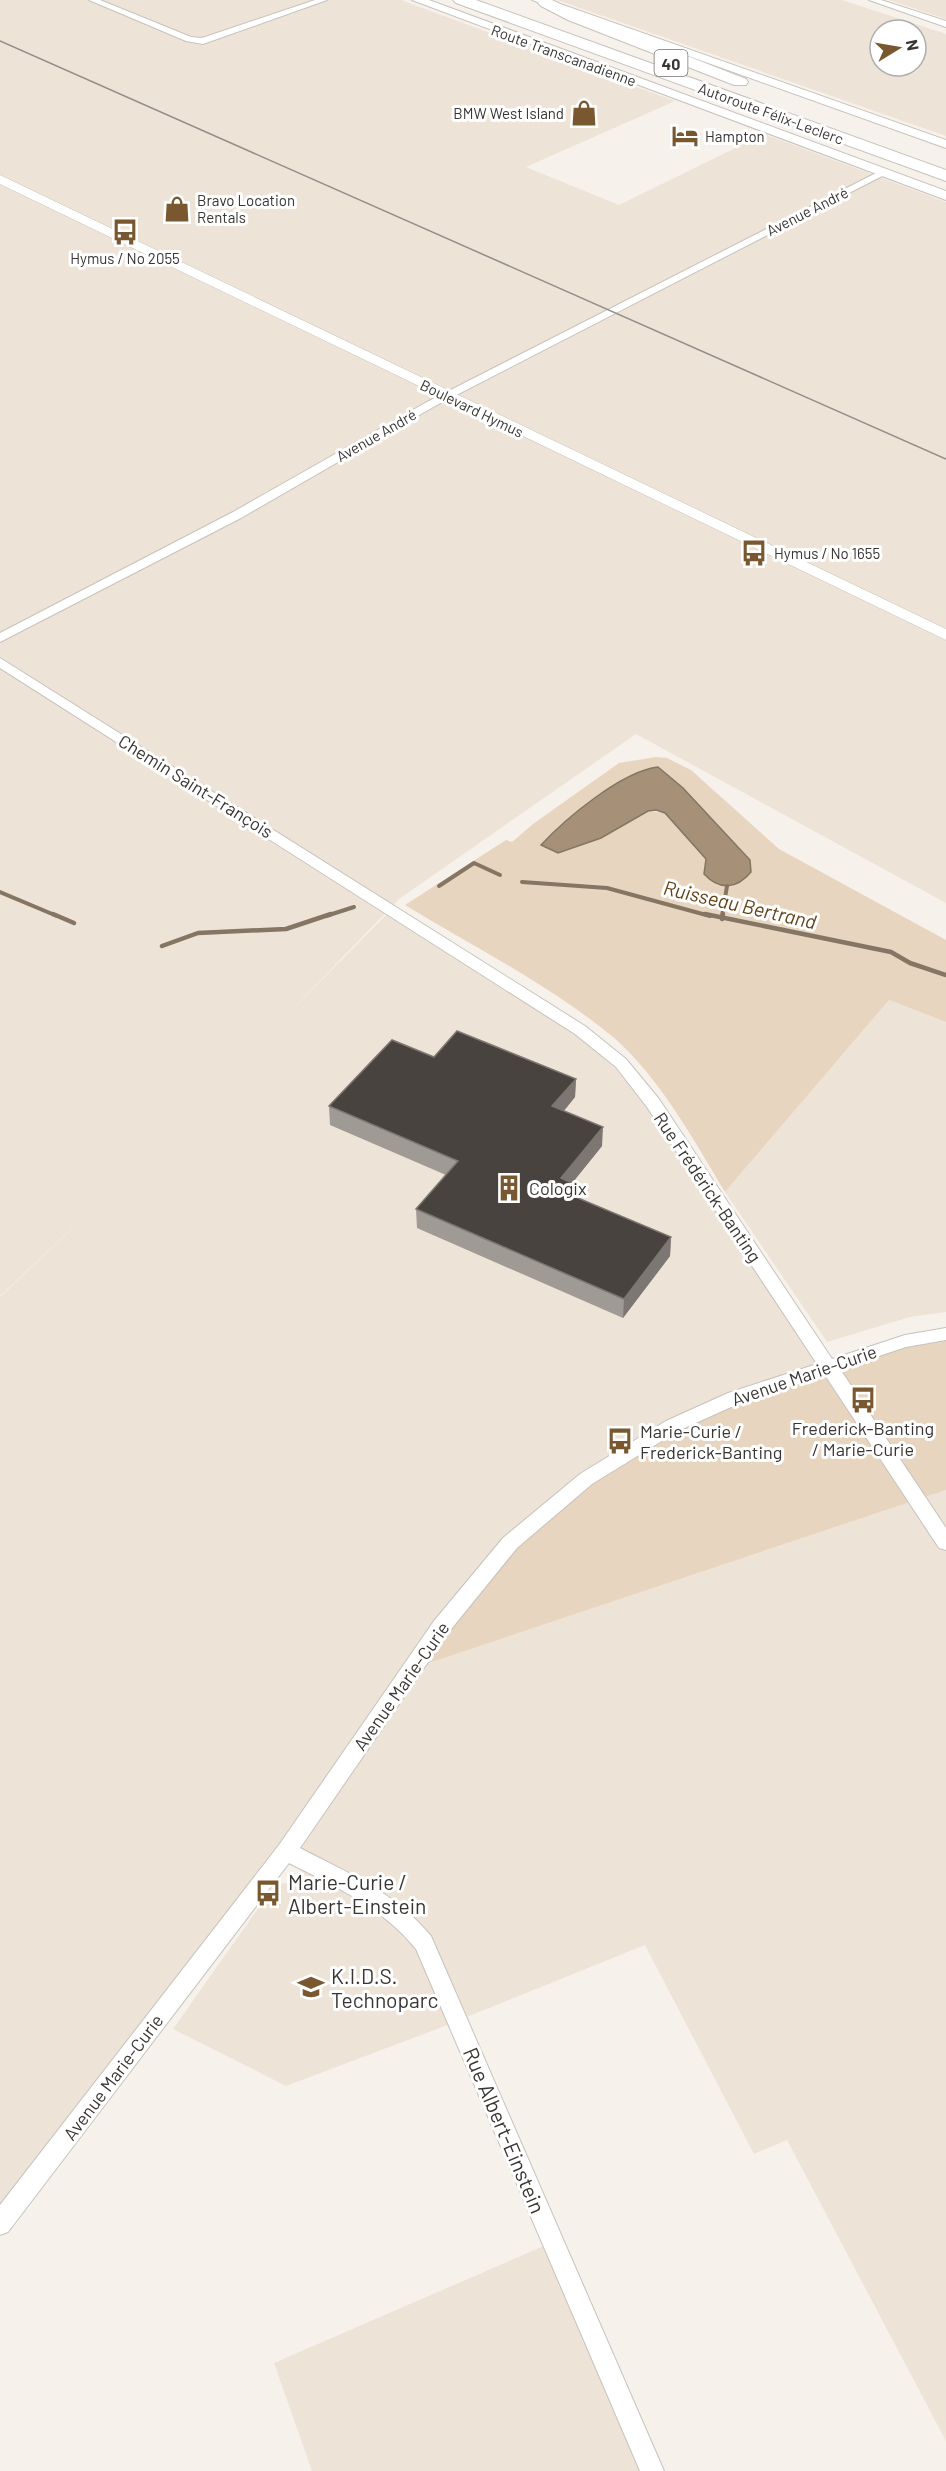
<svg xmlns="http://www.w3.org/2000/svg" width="946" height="2471" viewBox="0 0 946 2471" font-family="Barlow,sans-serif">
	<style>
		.built { fill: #eee3d7; fill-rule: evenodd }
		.green { fill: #e8d5c0; fill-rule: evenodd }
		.water { fill: #a69078; stroke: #857563; stroke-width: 1.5 }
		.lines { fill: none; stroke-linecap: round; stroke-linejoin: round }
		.stream-far1 { stroke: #857563; stroke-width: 4 }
		.stream { stroke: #857563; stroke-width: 4.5 }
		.minor-casing { stroke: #c7c2bc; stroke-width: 2 }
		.tertiary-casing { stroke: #c7c2bc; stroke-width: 1 }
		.secondary-casing { stroke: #c7c2bc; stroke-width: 2 }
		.motorway-casing { stroke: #c7c2bc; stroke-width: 2 }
		.minor { fill: #fff; fill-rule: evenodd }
		.tertiary { fill: #fff; fill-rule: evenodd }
		.secondary { fill: #fff; fill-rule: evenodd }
		.motorway { fill: #fff; fill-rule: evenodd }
		.tram { stroke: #928d8a; stroke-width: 1.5 }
		.wall { fill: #a09a94 }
		.shaded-wall { fill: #7c7772 }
		.building { fill: #48433e; stroke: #7c7772; stroke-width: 1.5 }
		.labels { text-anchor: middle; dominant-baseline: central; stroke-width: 6; stroke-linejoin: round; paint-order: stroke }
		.far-street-label { font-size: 15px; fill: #383533; stroke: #fff }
		.far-poi-label { font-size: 15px; fill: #383533; stroke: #fff; text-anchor: start }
		.shield { fill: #fff; stroke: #747270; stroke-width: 1.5 }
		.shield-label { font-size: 16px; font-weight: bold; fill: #383533 }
		.street-label { font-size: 18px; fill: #383533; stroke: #fff }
		.poi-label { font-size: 18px; fill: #383533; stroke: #fff; text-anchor: start }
		.water-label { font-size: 20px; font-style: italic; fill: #634217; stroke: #fff }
		.near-poi-label { font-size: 21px; fill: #383533; stroke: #fff; text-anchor: start }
		.near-street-label { font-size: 21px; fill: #383533; stroke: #fff }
	</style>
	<rect width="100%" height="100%" fill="#f7f1eb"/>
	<!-- built -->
	<g class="built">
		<polygon points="0,0 401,0 675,101 526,167 619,205 764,134 946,202 946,903 636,734 399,899 282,1020 391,910 621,1063 828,1366 414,1668 946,1490 946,2441 787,2140 754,2154 645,1945 437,2029 286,2086 173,2029 274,1886 294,1881 311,1883 286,1851 0,2212 0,1297 114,1189 0,1296"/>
		<path d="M557,0H842L946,34V136ZM880,30H916V66H880Z"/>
		<polygon points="889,0 946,0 946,19"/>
		<polygon points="889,1000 946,1022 946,1312 910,1317 827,1342 725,1192"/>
		<polygon points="553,2242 652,2471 312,2471 274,2363"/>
	</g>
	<!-- green -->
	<g class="green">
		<path d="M656,757L667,758L691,770L779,849L946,940V1022L889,1000L725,1192C695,1142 658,1075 613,1037C550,985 474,947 405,905L506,840L512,842L533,824L619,763ZM683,788L750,860L751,873L706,859L665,813L648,811L601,838L558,853L542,845Z"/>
		<polygon points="946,1334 946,1490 414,1668 510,1543 586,1479 734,1398"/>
	</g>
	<!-- water -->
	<path class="water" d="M658,767L683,788L750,860L751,872C736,890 719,890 704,874L706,859L665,813L656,810L648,811L601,838L558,853L541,845C565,819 622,771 658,767Z"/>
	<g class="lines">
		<!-- stream-far1 -->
		<g class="stream-far1">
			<polyline points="522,882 607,888 710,916"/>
			<polyline points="439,886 474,863 500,875"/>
			<polyline points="0,892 57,916"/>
			<polyline points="326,916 354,907"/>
			<polyline points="722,916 727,886"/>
		</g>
		<!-- stream -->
		<g class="stream">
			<polyline points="53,914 74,923"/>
			<polyline points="705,914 891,952 910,963 946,975"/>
			<polyline points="722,919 723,914"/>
			<polyline points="162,946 198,933 286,929 331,914"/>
		</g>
		<!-- minor casing -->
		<g class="minor-casing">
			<g id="minor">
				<polygon points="89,0 100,0 191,37 202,38 315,0 327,0 203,44 186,41"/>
				<polygon points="869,0 881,0 946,21 946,27"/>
				<polygon points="880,171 888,173 435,406 241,518 0,642 0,633 233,512 427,402"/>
				<path d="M0,658L585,1026L626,1059L659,1099L832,1359L905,1335L946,1328V1340L906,1347L840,1369L946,1528V1550L939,1548L825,1375L740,1403L678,1431L592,1484L517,1548L448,1633L300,1848C348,1873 396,1893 431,1936L664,2471H640L416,1949C382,1907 336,1887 289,1863L8,2232L0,2235V2205L279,1845L434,1621L503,1538L580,1474L666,1421L728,1393L817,1364L647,1107L616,1067L575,1034L0,668Z"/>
			</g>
		</g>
		<!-- tertiary casing -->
		<g class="tertiary-casing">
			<polygon id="tertiary" points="0,175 946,629 946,640 0,184"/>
		</g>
		<!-- secondary casing -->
		<g class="secondary-casing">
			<g id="secondary">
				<polygon points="412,0 429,0 946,191 946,200"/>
				<polygon points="532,0 549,0 946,140 946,148"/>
			</g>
		</g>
		<!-- motorway casing -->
		<g class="motorway-casing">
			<g id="motorway">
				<polygon points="453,0 476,0 946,170 946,181 456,3"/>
				<polygon points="540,0 552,0 580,14 746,79 748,82 746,85 734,85 568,20 541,6 538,3"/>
			</g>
		</g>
		<!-- minor -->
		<use href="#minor" class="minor"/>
		<!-- tertiary -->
		<use href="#tertiary" class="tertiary"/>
		<!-- secondary -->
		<use href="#secondary" class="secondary"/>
		<!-- motorway -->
		<use href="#motorway" class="motorway"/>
		<!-- tram -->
		<polyline class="tram" points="0,41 946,459"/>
	</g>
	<!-- wall -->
	<polygon class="wall" points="434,1057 576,1079 575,1097 564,1111 602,1146 572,1183 574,1184 574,1196 671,1237 670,1256 623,1318 417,1228 416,1209 446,1175 330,1125 329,1106"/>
	<!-- shaded-wall -->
	<g class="shaded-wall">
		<polygon points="576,1079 575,1097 552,1125 552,1106"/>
		<polygon points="603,1127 602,1146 561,1197 561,1178"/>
		<polygon points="574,1184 573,1202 566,1193"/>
		<polygon points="671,1237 670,1256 623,1318 624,1299"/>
	</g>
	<!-- building -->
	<polygon class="building" points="457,1031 576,1079 552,1106 603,1127 561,1178 574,1184 566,1193 671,1237 624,1299 416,1209 458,1161 329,1106 392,1040 434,1057"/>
	<!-- icons -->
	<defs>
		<g id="shop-bare" transform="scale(2.07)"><path d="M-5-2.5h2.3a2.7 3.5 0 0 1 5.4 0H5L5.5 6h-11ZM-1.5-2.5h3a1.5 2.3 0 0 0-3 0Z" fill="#7a582f" stroke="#fff" stroke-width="2.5" paint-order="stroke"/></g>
		<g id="hotel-bare" transform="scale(2.07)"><path d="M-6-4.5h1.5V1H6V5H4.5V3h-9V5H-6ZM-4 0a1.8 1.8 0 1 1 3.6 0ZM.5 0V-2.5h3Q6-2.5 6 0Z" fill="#7a582f" stroke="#fff" stroke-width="2.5" paint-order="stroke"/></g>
		<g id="bus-bare" transform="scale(2.07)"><path d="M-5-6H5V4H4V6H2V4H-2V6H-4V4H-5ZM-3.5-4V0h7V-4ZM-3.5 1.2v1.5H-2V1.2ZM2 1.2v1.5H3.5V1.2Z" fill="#7a582f" stroke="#fff" stroke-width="2.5" paint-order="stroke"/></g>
		<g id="building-bare" transform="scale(2.07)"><path d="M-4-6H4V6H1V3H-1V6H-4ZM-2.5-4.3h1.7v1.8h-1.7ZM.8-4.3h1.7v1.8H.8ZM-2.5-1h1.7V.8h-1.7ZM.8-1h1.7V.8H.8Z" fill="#7a582f" stroke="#fff" stroke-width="2.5" paint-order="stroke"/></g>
		<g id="school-bare" transform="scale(2.07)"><path d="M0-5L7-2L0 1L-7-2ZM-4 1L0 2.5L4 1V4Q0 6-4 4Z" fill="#7a582f" stroke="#fff" stroke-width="2.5" paint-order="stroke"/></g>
	</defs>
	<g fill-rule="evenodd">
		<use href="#shop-bare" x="584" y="113"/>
		<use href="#hotel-bare" x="685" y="136"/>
		<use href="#shop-bare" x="177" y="209"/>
		<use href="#bus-bare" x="125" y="232"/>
		<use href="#bus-bare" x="754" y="553"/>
		<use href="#building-bare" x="509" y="1188"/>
		<use href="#bus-bare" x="863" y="1400"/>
		<use href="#bus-bare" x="620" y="1441"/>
		<use href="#bus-bare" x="268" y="1893"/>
		<use href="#school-bare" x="311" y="1987"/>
	</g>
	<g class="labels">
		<!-- far-street labels -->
		<g class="far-street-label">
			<text transform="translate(564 55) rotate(20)">Route Transcanadienne</text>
			<text transform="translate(771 113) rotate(20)">Autoroute Félix-Leclerc</text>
			<text transform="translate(807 211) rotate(-27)">Avenue André</text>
			<text transform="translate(472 408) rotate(26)">Boulevard Hymus</text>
			<text transform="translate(376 435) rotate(-30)">Avenue André</text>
		</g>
		<!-- far-poi labels -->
		<g class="far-poi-label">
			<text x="564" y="113" text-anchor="end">BMW West Island</text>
			<text x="705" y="136">Hampton</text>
			<text x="197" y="200">Bravo Location<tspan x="197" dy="17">Rentals</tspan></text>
			<text x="125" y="258" text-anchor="middle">Hymus / No 2055</text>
			<text x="774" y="553">Hymus / No 1655</text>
		</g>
		<!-- shield labels -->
		<rect class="shield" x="654.5" y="50" width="33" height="26" rx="4.5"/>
		<g class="shield-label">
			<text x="671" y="63">40</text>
		</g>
		<!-- street labels -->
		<g class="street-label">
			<text transform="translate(196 786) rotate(32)">Chemin Saint-François</text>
			<text transform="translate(708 1187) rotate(56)">Rue Frédérick-Banting</text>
			<text transform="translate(804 1375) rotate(-19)">Avenue Marie-Curie</text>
			<text transform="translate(401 1686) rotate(-55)">Avenue Marie-Curie</text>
			<text transform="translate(113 2077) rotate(-53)">Avenue Marie-Curie</text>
		</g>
		<!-- poi labels -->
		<g class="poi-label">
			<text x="529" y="1188">Cologix</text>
			<text x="863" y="1428" text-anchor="middle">Frederick-Banting<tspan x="863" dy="21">/ Marie-Curie</tspan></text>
			<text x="640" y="1431">Marie-Curie /<tspan x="640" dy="21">Frederick-Banting</tspan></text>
		</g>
		<!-- water labels -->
		<g class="water-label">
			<text transform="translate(740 904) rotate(13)">Ruisseau Bertrand</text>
		</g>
		<!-- near-poi labels -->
		<g class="near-poi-label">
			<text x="288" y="1881">Marie-Curie /<tspan x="288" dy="24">Albert-Einstein</tspan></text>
			<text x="331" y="1975">K.I.D.S.<tspan x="331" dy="24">Technoparc</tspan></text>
		</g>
		<!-- near-street labels -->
		<g class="near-street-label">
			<text transform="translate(505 2130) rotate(67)">Rue Albert-Einstein</text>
		</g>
	</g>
	<!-- north arrow -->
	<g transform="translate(898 48) rotate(79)"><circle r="28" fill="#ffffff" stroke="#afaead" stroke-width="1.5"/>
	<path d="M0-4.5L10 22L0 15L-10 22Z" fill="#7a582f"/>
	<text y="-9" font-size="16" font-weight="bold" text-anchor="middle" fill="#383533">N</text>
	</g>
</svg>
